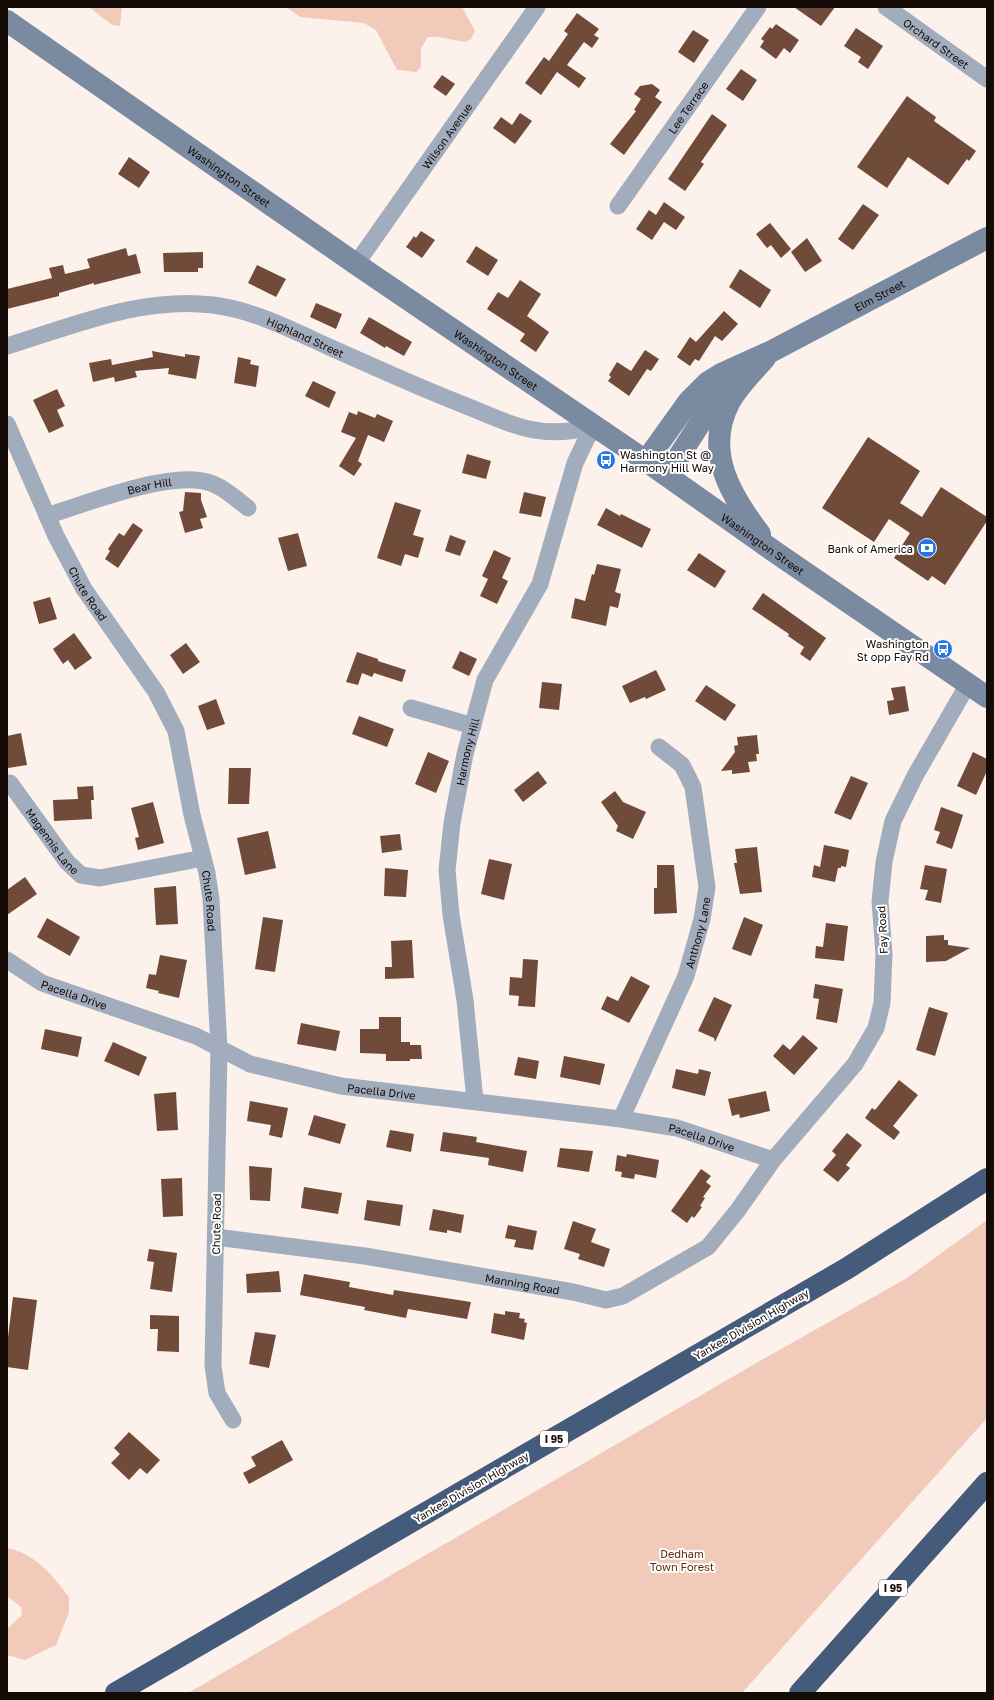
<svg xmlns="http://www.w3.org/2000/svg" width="994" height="1700" viewBox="0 0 994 1700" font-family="'Golos Text',sans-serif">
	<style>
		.green { fill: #f1caba }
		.building { fill: #714b3a }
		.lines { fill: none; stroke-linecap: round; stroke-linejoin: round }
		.minor { stroke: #a1acbc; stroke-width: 17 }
		.secondary { stroke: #7a8aa1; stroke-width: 22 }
		.motorway { stroke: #455b7b; stroke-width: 22 }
		.labels { text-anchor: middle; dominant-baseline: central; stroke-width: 4; stroke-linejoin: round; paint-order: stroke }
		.shield { fill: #fff; stroke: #5a5451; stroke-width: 1 }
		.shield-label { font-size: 10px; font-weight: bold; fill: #140b07 }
		.street-label { font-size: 11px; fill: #140b07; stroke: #fff }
		.poi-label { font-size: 11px; fill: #140b07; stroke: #fff; text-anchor: end }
		.park-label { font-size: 11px; fill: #612a10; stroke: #fff }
	</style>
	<rect width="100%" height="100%" fill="#fdf1ec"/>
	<!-- green -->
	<g class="green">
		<polygon points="89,7 122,7 120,26 112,25"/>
		<polygon points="286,7 462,7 475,31 471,39 465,42 438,37 428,37 421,48 421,67 416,72 397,70 376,30 364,23 300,17"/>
		<polygon points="987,1220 987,1418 742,1693 188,1693 765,1358 907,1278"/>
		<path d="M7,1548C35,1553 53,1576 69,1597V1612L56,1645L25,1660L7,1655V1629L22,1615L21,1607L7,1596Z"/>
	</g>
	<!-- building -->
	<g class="building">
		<polygon points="794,7 835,7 821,26"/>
		<polygon points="577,13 599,29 594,35 599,38 592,48 584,42 567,65 586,78 579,88 557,72 541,95 525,83 544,57 549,61 568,34 564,31"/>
		<polygon points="776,24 799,40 790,53 784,48 776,59 760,47 764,41 761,39 770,27 772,29"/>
		<polygon points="856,28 883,46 868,69 858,62 861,57 844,46"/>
		<polygon points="693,30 709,40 694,63 678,52"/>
		<polygon points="741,69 757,80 743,101 726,89"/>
		<polygon points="442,75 455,84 446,96 433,87"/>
		<polygon points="652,84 660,90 655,97 662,102 624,155 610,144 636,111 634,110 641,99 634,94 640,86"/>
		<polygon points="907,96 936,117 934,121 976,151 969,161 967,159 948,185 908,157 887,188 857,167"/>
		<polygon points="520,113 532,121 515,144 493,128 501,117 512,125"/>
		<polygon points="712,114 727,125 701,162 704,164 685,191 668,179"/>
		<polygon points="129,157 150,172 139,188 118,174"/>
		<polygon points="664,202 685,217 676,230 664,222 652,240 636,229 649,210 656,215"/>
		<polygon points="863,204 879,215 853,250 838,239"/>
		<polygon points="770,223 791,249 781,258 771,245 767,248 756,234"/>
		<polygon points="421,231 435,240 422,258 406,247 414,236 416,238"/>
		<polygon points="807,238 822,261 805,272 791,252"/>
		<polygon points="476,246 498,260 488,276 466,262"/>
		<polygon points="126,248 128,256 136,254 141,273 94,285 94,283 59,293 59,296 7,309 7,289 52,278 49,268 63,265 65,274 90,268 87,259"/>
		<polygon points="203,252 203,268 198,268 198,272 164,272 163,253"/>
		<polygon points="257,265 286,279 276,297 248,283"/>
		<polygon points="740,269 771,290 760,308 729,287"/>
		<polygon points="520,280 541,294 527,316 549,332 536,352 520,341 525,334 487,309 498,292 508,298"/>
		<polygon points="316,303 342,314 336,329 310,317"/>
		<polygon points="724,311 738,324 722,341 715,336 699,361 695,359 690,366 677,357 690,337 696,342"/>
		<polygon points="369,317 412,342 404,356 386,346 385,348 360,333"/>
		<polygon points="645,350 659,359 651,371 647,369 629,396 608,381 611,377 609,375 617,362 631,371"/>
		<polygon points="152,351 185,357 185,354 200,356 196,379 168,374 169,368 135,371 137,377 115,382 114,377 93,382 89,363 111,359 112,365 153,357"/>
		<polygon points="238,357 251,360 250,364 259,366 256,387 234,383"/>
		<polygon points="313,381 336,392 329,408 305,396"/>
		<polygon points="57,389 65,406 57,410 64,426 49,433 33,400"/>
		<polygon points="358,411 375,418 377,414 393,421 384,442 368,435 358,461 362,464 354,476 339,466 356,438 341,432 349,412 357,415"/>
		<polygon points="868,437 920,471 900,503 922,517 941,487 987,517 987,521 945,585 932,576 928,581 894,558 910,533 889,519 874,542 822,508"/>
		<polygon points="467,454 491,461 486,479 462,473"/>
		<polygon points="185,492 201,493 201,500 207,517 200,519 203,528 185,533 179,512 183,511"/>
		<polygon points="524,492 546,497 541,517 519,513"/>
		<polygon points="395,502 421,510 413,535 424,538 418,558 405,554 401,566 377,558"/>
		<polygon points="606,508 620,516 621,514 651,529 642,548 597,525"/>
		<polygon points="133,523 143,530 118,568 105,559 110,551 108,549 119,533 124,536"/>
		<polygon points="298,533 307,566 288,571 278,538"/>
		<polygon points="450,535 466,541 460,556 445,551"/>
		<polygon points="494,550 511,558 502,578 508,581 497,604 480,596 488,579 482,576"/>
		<polygon points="699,553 726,571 715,588 687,570"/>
		<polygon points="597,564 621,569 615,592 621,594 618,608 610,606 606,626 571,618 575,598 585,601 592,574 594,575"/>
		<polygon points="763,593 826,638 810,661 800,654 804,647 788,636 789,634 752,609"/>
		<polygon points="50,597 57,619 39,624 33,602"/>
		<polygon points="74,633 92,658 75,670 68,660 63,664 53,649"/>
		<polygon points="186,643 200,662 183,674 170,655"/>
		<polygon points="460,651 477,659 469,676 452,668"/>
		<polygon points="357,652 378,659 378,661 406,670 402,682 374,673 372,677 362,673 358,685 346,682"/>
		<polygon points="656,670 666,690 646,699 645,697 630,703 622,686"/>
		<polygon points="542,682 562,684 559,710 539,708"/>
		<polygon points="706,685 736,705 725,721 695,701"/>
		<polygon points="905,686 909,711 889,715 887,701 894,700 891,688"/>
		<polygon points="216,699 225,724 207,730 198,706"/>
		<polygon points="359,716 394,729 387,747 352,734"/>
		<polygon points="21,733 27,765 8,768 7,736"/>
		<polygon points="757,735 759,754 756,754 757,761 748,762 750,772 732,774 732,770 721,771 735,752 734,746 738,745 737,737"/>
		<polygon points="428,752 449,761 436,793 415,784"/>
		<polygon points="973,752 987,759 987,771 976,795 957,786"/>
		<polygon points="229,768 251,768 249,804 228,804"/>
		<polygon points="538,771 547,783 523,802 514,790"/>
		<polygon points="851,776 868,783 851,820 834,813"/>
		<polygon points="93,786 94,800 91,800 92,819 54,821 53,800 78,799 77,787"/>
		<polygon points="615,791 623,802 646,812 633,839 616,831 618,826 601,802"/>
		<polygon points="153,802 164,843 138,850 135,838 139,837 131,808"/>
		<polygon points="941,807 963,815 952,849 936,843 940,832 934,830"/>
		<polygon points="268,831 276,868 245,875 237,838"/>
		<polygon points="400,834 402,850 382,853 380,836"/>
		<polygon points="824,845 849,850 846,867 841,866 841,868 838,868 835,882 812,877 814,865 820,867"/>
		<polygon points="757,847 762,892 740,894 734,863 737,863 735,849"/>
		<polygon points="489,859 512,864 504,900 481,894"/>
		<polygon points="657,865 674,865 677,913 654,914 654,888 657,888"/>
		<polygon points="925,865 947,869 941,903 925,900 928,890 920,889"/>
		<polygon points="385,868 408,870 406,897 384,896"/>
		<polygon points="25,877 37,894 7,915 7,890"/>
		<polygon points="176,886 178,924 156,925 154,888"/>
		<polygon points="263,917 283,920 275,972 255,969"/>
		<polygon points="744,917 763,925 751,956 732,949"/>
		<polygon points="47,918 80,937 70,956 37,937"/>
		<polygon points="826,923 848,926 844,961 815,958 816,946 823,947"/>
		<polygon points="944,935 944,940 948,940 948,945 970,948 946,961 926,962 926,936"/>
		<polygon points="412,940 414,978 385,979 385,967 392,967 391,941"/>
		<polygon points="160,955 187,960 179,998 158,993 159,991 146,988 149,974 156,975"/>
		<polygon points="523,959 538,960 535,1007 518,1006 519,996 509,995 510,977 522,978"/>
		<polygon points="631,976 650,986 629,1023 601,1009 607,996 618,1001"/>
		<polygon points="815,984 843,989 837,1023 816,1019 819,999 813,998"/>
		<polygon points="714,997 732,1005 715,1042 714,1038 698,1031"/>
		<polygon points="929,1007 948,1013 935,1056 916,1050"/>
		<polygon points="379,1017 401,1017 401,1042 410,1042 410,1045 421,1045 422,1059 410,1059 410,1061 386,1061 386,1054 360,1053 360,1029 379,1029"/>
		<polygon points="301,1023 340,1031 336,1051 297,1044"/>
		<polygon points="45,1029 82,1037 78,1057 41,1049"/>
		<polygon points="803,1035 818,1048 794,1075 773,1056 783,1044 790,1050"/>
		<polygon points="113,1042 147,1057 139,1076 104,1061"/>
		<polygon points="564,1056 605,1064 600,1085 560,1077"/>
		<polygon points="518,1057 539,1061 536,1079 514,1075"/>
		<polygon points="676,1069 698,1074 699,1069 711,1072 705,1096 672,1088"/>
		<polygon points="899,1080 918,1095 893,1126 900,1132 894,1140 865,1118 872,1108 875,1110"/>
		<polygon points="766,1091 770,1111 740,1118 739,1114 732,1116 728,1099"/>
		<polygon points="176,1092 178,1130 157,1131 154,1094"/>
		<polygon points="250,1101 288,1108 282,1138 269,1135 271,1125 247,1121"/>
		<polygon points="314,1115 346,1124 340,1144 308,1135"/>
		<polygon points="390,1130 414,1134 411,1152 386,1147"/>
		<polygon points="443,1132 477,1137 476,1142 527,1151 523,1172 488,1165 489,1158 440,1151"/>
		<polygon points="847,1133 862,1145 846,1165 850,1168 838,1182 823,1170 836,1155 832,1151"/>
		<polygon points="560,1148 593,1151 589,1172 557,1167"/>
		<polygon points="627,1154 659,1160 656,1178 635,1174 634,1179 621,1177 622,1172 615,1171 617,1155 626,1157"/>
		<polygon points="249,1166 272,1168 270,1201 250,1200"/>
		<polygon points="701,1169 711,1176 706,1182 711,1186 703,1197 705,1198 700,1206 702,1207 694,1218 692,1216 687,1223 671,1211"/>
		<polygon points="182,1178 183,1216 163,1217 161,1179"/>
		<polygon points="304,1187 342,1193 338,1214 301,1208"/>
		<polygon points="367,1200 403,1205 400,1226 364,1220"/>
		<polygon points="433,1209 464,1215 461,1233 447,1230 447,1233 429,1230"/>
		<polygon points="573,1221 596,1229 591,1242 610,1249 604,1267 578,1259 580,1254 564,1249"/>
		<polygon points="508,1225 537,1231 533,1250 514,1247 516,1240 505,1238"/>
		<polygon points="149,1249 177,1253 172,1292 150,1289 154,1262 147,1261"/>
		<polygon points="279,1271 281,1292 247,1293 246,1274"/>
		<polygon points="304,1274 350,1282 349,1287 393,1295 394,1290 471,1302 467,1319 408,1309 406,1318 364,1310 365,1307 300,1295"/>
		<polygon points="13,1297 37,1300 28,1370 7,1367 7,1345"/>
		<polygon points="505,1311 520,1313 519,1318 525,1319 524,1322 527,1323 524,1340 491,1333 494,1313 505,1315"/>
		<polygon points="150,1315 179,1316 179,1352 157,1351 158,1329 150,1329"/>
		<polygon points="255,1332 276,1335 269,1368 249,1364"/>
		<polygon points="129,1432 160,1460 147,1474 140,1468 129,1480 111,1463 120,1454 114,1448"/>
		<polygon points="282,1440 293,1460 249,1484 243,1473 256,1466 251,1457"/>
	</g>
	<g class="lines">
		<!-- minor -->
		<g class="minor">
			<path id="s1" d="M886,7L987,79"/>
			<path id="s2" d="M618,206L758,7"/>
			<path id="s3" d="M356,264L537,7"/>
			<path id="s4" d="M7,346C73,326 142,296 213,305C253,310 290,329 327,346C372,366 417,387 464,405C514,425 539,441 595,426"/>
			<path id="s5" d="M7,424L56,536L84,589L156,692L176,731L192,815L207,873L211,899L219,1048L213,1366L217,1393L233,1420"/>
			<path id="s6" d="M47,516C86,503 169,471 207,482C223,486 236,499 248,508"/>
			<polyline points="411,708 473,726"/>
			<path id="s7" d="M10,783L67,862L81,875L100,878L203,858"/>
			<path id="s8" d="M7,960L42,983L196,1036L250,1064L341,1086L621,1119L677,1128L773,1160"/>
			<path id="s9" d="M475,1101L465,1000L451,915L447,870L452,823L465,754L485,680L540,584L575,463L586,440L595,426"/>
			<path id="s10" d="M621,1119L686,976L702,919L707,887L693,787L682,765L659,747"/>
			<path id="s11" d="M216,1237L365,1256L573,1292L606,1300L623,1296L708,1247L738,1210L773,1160L855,1064L876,1028L882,1003L884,954L880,901L884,862L893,821L915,776L968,684"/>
		</g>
		<!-- secondary -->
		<g class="secondary">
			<path id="s12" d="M7,21L356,264L646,461L775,552L987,697"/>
			<path id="s13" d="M646,461L689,401L708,382L721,374L772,351L987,238"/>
			<polyline points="667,475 711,406 731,385"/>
			<path d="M760,534C731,496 704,452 729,403C738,386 753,372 765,358"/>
		</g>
		<!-- motorway -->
		<g class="motorway">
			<polyline points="116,1693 846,1269 987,1179"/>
			<polyline points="800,1693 987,1483"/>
		</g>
	</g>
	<!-- icons -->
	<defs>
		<g id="bus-disc" transform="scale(1)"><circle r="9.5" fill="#2777e2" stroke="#fff"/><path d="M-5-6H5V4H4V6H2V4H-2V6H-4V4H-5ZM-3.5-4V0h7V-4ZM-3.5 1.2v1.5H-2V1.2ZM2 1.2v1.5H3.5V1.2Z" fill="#fff"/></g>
		<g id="bank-disc" transform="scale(1)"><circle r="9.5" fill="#2777e2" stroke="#fff"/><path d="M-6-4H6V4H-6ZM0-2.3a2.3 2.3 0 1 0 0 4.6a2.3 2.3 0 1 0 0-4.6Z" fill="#fff"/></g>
	</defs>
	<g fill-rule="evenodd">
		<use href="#bus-disc" x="606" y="460"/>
		<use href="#bank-disc" x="927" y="548"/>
		<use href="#bus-disc" x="943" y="649"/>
	</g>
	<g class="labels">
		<!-- shield labels -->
		<g class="shield">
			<rect x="540" y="1431" width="28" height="16" rx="3"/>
			<rect x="879" y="1580" width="28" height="16" rx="3"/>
		</g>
		<g class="shield-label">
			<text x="554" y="1439">I 95</text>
			<text x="893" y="1588">I 95</text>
		</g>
		<!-- street labels -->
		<g class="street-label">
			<text stroke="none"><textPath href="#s1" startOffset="62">Orchard Street</textPath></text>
			<text stroke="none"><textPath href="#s2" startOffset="121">Lee Terrace</textPath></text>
			<text stroke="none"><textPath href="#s3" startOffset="157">Wilson Avenue</textPath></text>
			<text stroke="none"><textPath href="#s12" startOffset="271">Washington Street</textPath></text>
			<text stroke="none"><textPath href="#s13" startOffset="293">Elm Street</textPath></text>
			<text stroke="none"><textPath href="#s4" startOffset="310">Highland Street</textPath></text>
			<text stroke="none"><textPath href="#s12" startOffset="595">Washington Street</textPath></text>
			<text stroke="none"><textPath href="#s6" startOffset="107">Bear Hill</textPath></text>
			<text stroke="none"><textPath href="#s12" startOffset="919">Washington Street</textPath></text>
			<text stroke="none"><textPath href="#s5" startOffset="188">Chute Road</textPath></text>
			<text stroke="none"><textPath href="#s9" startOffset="353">Harmony Hill</textPath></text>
			<text stroke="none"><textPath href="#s7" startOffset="72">Magennis Lane</textPath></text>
			<text stroke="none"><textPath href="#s5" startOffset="525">Chute Road</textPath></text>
			<text transform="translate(882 930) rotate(-93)">Fay Road</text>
			<text stroke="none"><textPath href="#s10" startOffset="202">Anthony Lane</textPath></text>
			<text stroke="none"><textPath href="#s8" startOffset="76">Pacella Drive</textPath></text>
			<text stroke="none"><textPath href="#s8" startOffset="400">Pacella Drive</textPath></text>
			<text stroke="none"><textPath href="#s8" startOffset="724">Pacella Drive</textPath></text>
			<text transform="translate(216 1224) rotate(-89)">Chute Road</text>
			<text stroke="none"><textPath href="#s11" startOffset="310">Manning Road</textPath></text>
			<text transform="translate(751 1324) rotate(-30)">Yankee Division Highway</text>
			<text transform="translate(471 1487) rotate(-30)">Yankee Division Highway</text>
		</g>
		<!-- poi labels -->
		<g class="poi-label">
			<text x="620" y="454" text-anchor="start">Washington St @<tspan x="620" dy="13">Harmony Hill Way</tspan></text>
			<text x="913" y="548">Bank of America</text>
			<text x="929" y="643">Washington<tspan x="929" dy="13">St opp Fay Rd</tspan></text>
		</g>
		<!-- park labels -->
		<g class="park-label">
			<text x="682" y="1553">Dedham<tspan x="682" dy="13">Town Forest</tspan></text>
		</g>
	</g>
	<!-- border -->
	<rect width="994" height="1700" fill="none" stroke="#140b07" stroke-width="16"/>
</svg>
